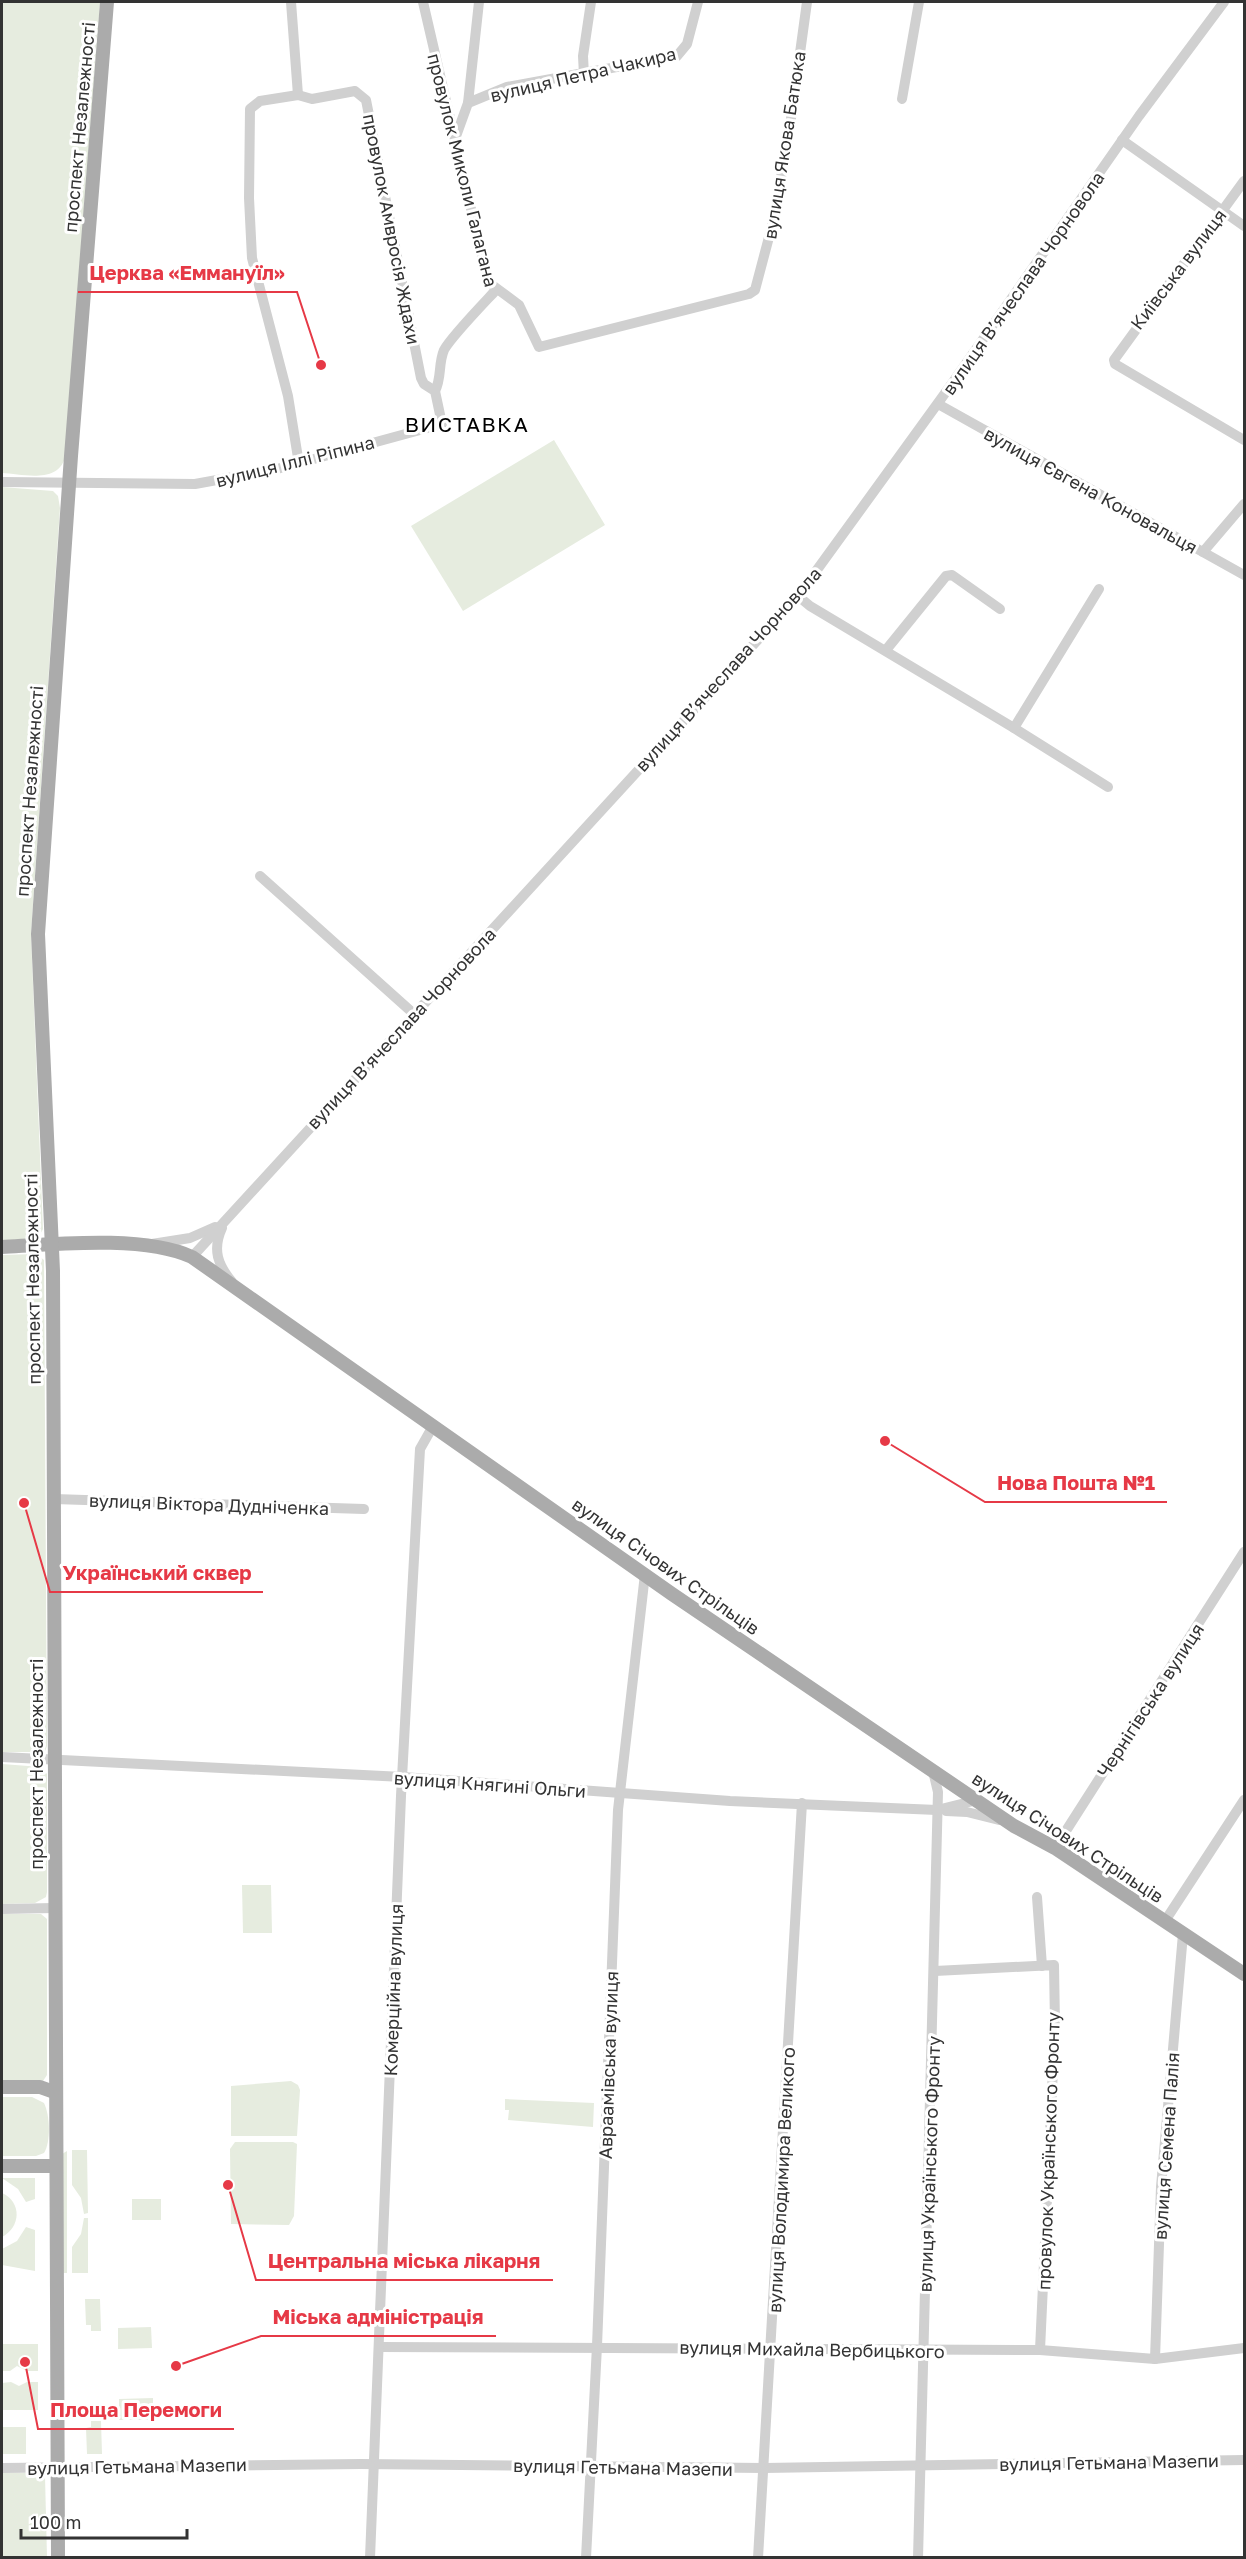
<svg xmlns="http://www.w3.org/2000/svg" width="1246" height="2559" viewBox="0 0 1246 2559" font-family="'Golos Text',sans-serif">
	<style>
		.green { fill: #e6ecdf }
		.lines { fill: none; stroke-linecap: round; stroke-linejoin: round }
		.minor { stroke: #d0d0d0; stroke-width: 10 }
		.major { stroke: #ababab; stroke-width: 14 }
		.labels { text-anchor: middle; dominant-baseline: central; stroke-width: 6; stroke-linejoin: round; paint-order: stroke }
		.street-label { font-size: 18px; fill: #333; stroke: #fff }
		.quarter-label { font-size: 21px; letter-spacing: 1.5px; fill: #000; stroke: #fff }
		.leader { fill: none; stroke: #e63946; stroke-width: 2 }
		.callout-dot { fill: #e63946; stroke: #fff; stroke-width: 2 }
		.callout-label { font-size: 20px; text-anchor: middle; font-weight: bold; fill: #e63946; stroke: #fff; stroke-width: 6; stroke-linejoin: round; paint-order: stroke }
	</style>
	<rect width="100%" height="100%" fill="#fff"/>
	<!-- green -->
	<g class="green">
		<path d="M2,2H100L65,458C57,484 22,474 2,473Z"/>
		<polygon points="554,440 605,525 463,611 411,526"/>
		<path d="M2,487L53,491L58,496L60,508L31,934L43,1229C37,1244 15,1240 2,1241Z"/>
		<polygon points="36,1254 44,1260 47,1746 45,1752 2,1752 2,1255"/>
		<polygon points="2,1764 41,1767 47,1774 47,1892 46,1897 35,1903 2,1904"/>
		<polygon points="242,1885 271,1885 272,1933 243,1933"/>
		<polygon points="2,1914 41,1914 47,1919 47,2075 43,2081 2,2080"/>
		<polygon points="291,2081 298,2085 300,2090 297,2136 231,2136 231,2086"/>
		<path d="M2,2097H32L44,2103C50,2115 51,2142 44,2153L36,2156H2Z"/>
		<polygon points="505,2099 594,2103 593,2127 508,2120 509,2110 505,2110"/>
		<polygon points="235,2142 293,2142 297,2144 294,2216 289,2225 231,2224 230,2149"/>
		<polygon points="72,2150 87,2150 88,2213 84,2214 81,2198 72,2185"/>
		<polygon points="67,2151 67,2273 62,2273 62,2154"/>
		<polygon points="2,2178 35,2178 35,2199 26,2202 18,2189"/>
		<path d="M2,2193C22,2202 21,2227 2,2237Z"/>
		<rect x="132" y="2199" width="29" height="21"/>
		<polygon points="84,2218 88,2218 88,2273 72,2273 72,2247 81,2234"/>
		<polygon points="26,2227 35,2230 35,2271 2,2265 2,2249 17,2241"/>
		<polygon points="85,2299 100,2299 101,2331 91,2331 91,2325 86,2325"/>
		<polygon points="151,2327 152,2348 118,2349 118,2328"/>
		<polygon points="2,2344 38,2344 38,2371 27,2371 17,2366 10,2371 2,2371"/>
		<polygon points="11,2382 19,2386 27,2382 38,2382 38,2410 2,2410 2,2383"/>
		<polygon points="153,2398 153,2420 119,2420 119,2399"/>
		<polygon points="91,2421 101,2421 102,2454 87,2454 86,2428 91,2427"/>
		<rect x="2" y="2427" width="24" height="27"/>
		<polygon points="2,2473 41,2473 45,2476 47,2557 2,2557"/>
	</g>
	<g class="lines">
		<!-- minor -->
		<g class="minor">
			<polyline points="291,2 298,95"/>
			<polyline points="423,2 488,282 519,305 539,347 749,294 755,290 773,222 789,133 807,2"/>
			<polyline points="584,75 583,56 591,2"/>
			<polyline points="902,99 919,2"/>
			<polyline points="468,103 507,87 677,56 687,44 698,2"/>
			<polyline points="455,139 468,103 479,2"/>
			<polyline points="1122,140 1244,226"/>
			<polyline points="1244,181 1114,360 1115,364 1244,440"/>
			<path d="M435,391C442,378 438,364 444,350C451,337 484,303 496,290"/>
			<polyline points="938,404 1244,575"/>
			<polyline points="2,482 195,484 277,469 442,424 435,391 424,384 421,378 366,100 355,91 312,99 298,95 260,101 250,109 249,198 252,258 288,396 299,464"/>
			<polyline points="1203,552 1244,504"/>
			<polyline points="798,596 810,606 1014,728 1108,787"/>
			<polyline points="886,650 946,576 952,575 1000,609"/>
			<polyline points="1014,728 1099,589"/>
			<polyline points="260,876 414,1014"/>
			<path d="M222,1228C212,1250 218,1265 232,1282"/>
			<polyline points="152,1244 190,1238 215,1227"/>
			<polyline points="192,1257 798,596 951,385 1139,116 1224,2"/>
			<polyline points="54,1499 364,1509"/>
			<polyline points="2,1757 403,1777 730,1801 937,1810 977,1800"/>
			<polyline points="946,1811 967,1812 999,1820"/>
			<polyline points="1055,1848 1244,1552"/>
			<polyline points="1037,1897 1042,1966"/>
			<polyline points="2,1909 54,1908"/>
			<polyline points="1165,1921 1244,1800"/>
			<polyline points="935,1971 1054,1965 1055,2025 1040,2350"/>
			<polyline points="379,2347 1040,2350 1155,2359 1244,2348"/>
			<polyline points="1155,2359 1161,2187 1183,1934"/>
			<polyline points="2,2468 361,2464 765,2468 1244,2460"/>
			<polyline points="370,2558 401,1796 420,1449 433,1426"/>
			<polyline points="586,2558 597,2346 618,1810 645,1574"/>
			<polyline points="758,2558 802,1803"/>
			<polyline points="918,2558 938,1792 933,1771"/>
		</g>
		<!-- major -->
		<g class="major">
			<path d="M2,1247C55,1244 144,1235 192,1257L672,1594L1014,1826L1055,1848L1244,1974"/>
			<polyline points="2,2087 40,2087 54,2092"/>
			<polyline points="2,2166 55,2166"/>
			<polyline points="58,2558 53,1271 38,934 71,456 107,2"/>
		</g>
	</g>
	<g class="labels">
		<!-- street labels -->
		<g class="street-label">
			<text transform="translate(583 74) rotate(-13)">вулиця Петра Чакира</text>
			<text transform="translate(79 127) rotate(-85)">проспект Незалежності</text>
			<text transform="translate(784 145) rotate(-81)">вулиця Якова Батюка</text>
			<text transform="translate(463 170) rotate(76)">провулок Миколи Галагана</text>
			<text transform="translate(392 229) rotate(79)">провулок Амвросія Ждахи</text>
			<text transform="translate(1178 269) rotate(-53)">Київська вулиця</text>
			<text transform="translate(1023 283) rotate(-55)">вулиця Вʼячеслава Чорновола</text>
			<text transform="translate(295 461) rotate(-14)">вулиця Іллі Ріпина</text>
			<text transform="translate(1091 490) rotate(29)">вулиця Євгена Коновальця</text>
			<text transform="translate(728 669) rotate(-48)">вулиця Вʼячеслава Чорновола</text>
			<text transform="translate(29 791) rotate(-86)">проспект Незалежності</text>
			<text transform="translate(401 1028) rotate(-47)">вулиця Вʼячеслава Чорновола</text>
			<text transform="translate(32 1279) rotate(-91)">проспект Незалежності</text>
			<text transform="translate(209 1504) rotate(2)">вулиця Віктора Дудніченка</text>
			<text transform="translate(666 1566) rotate(35)">вулиця Січових Стрільців</text>
			<text transform="translate(1150 1700) rotate(-57)">Чернігівська вулиця</text>
			<text transform="translate(36 1764) rotate(-90)">проспект Незалежності</text>
			<text transform="translate(490 1784) rotate(4)">вулиця Княгині Ольги</text>
			<text transform="translate(1068 1837) rotate(33)">вулиця Січових Стрільців</text>
			<text transform="translate(393 1990) rotate(-88)">Комерційна вулиця</text>
			<text transform="translate(608 2065) rotate(-88)">Авраамівська вулиця</text>
			<text transform="translate(1166 2146) rotate(-86)">вулиця Семена Палія</text>
			<text transform="translate(1048 2151) rotate(-88)">провулок Українського Фронту</text>
			<text transform="translate(929 2164) rotate(-88)">вулиця Українського Фронту</text>
			<text transform="translate(781 2180) rotate(-87)">вулиця Володимира Великого</text>
			<text transform="translate(812 2349) rotate(1)">вулиця Михайла Вербицького</text>
			<text transform="translate(1109 2462) rotate(-1)">вулиця Гетьмана Мазепи</text>
			<text transform="translate(137 2466) rotate(-1)">вулиця Гетьмана Мазепи</text>
			<text transform="translate(623 2467) rotate(1)">вулиця Гетьмана Мазепи</text>
		</g>
		<!-- quarter labels -->
		<g class="quarter-label">
			<text x="467" y="424">ВИСТАВКА</text>
		</g>
	</g>
	<!-- callouts -->
	<path class="leader" d="M321 365L297 292H78M885 1441L985 1502H1167M24 1503L50 1592H263M228 2185L256 2280H553M176 2366L261 2336H496M25 2362L38 2429H234"/>
	<g class="callout-dot">
		<circle cx="321" cy="365" r="6"/>
		<circle cx="885" cy="1441" r="6"/>
		<circle cx="24" cy="1503" r="6"/>
		<circle cx="228" cy="2185" r="6"/>
		<circle cx="176" cy="2366" r="6"/>
		<circle cx="25" cy="2362" r="6"/>
	</g>
	<g class="callout-label">
		<text x="187" y="280">Церква «Еммануїл»</text>
		<text x="1076" y="1490">Нова Пошта №1</text>
		<text x="157" y="1580">Український сквер</text>
		<text x="404" y="2268">Центральна міська лікарня</text>
		<text x="378" y="2324">Міська адміністрація</text>
		<text x="136" y="2417">Площа Перемоги</text>
	</g>
	<!-- border -->
	<rect width="1246" height="2559" fill="none" stroke="#333333" stroke-width="6"/>
	<!-- scale -->
	<path d="M21 2529v9h166v-9" fill="none" stroke="#333333" stroke-width="3"/>
	<text x="30" y="2529" font-size="18" fill="#333333" stroke="#ffffff" stroke-width="4.5" paint-order="stroke">100 m</text>
</svg>
